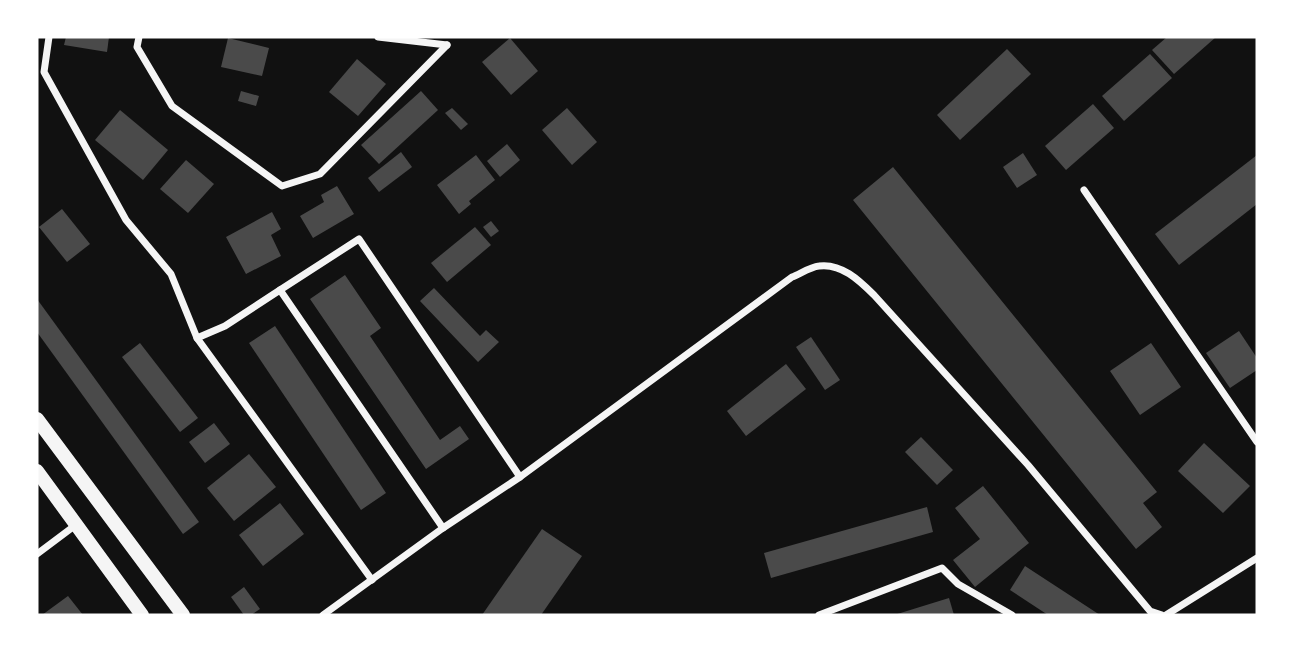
<svg xmlns="http://www.w3.org/2000/svg" width="1294" height="652" viewBox="0 0 1294 652" font-family="'Sofia Sans Condensed',sans-serif">
	<style>
		.building { fill: #4a4a4a }
		.lines { fill: none; stroke-linecap: round; stroke-linejoin: round }
		.minor { stroke: #f5f5f5; stroke-width: 7 }
		.secondary { stroke: #f5f5f5; stroke-width: 14 }
	</style>
	<rect width="100%" height="100%" fill="#111"/>
	<!-- building -->
	<g class="building">
		<polygon points="66,37 109,37 107,52 64,45"/>
		<polygon points="1167,37 1216,37 1174,74 1152,50"/>
		<polygon points="228,38 269,48 262,76 221,67"/>
		<polygon points="510,38 538,71 511,95 482,62"/>
		<polygon points="1007,49 1031,74 960,140 937,115"/>
		<polygon points="1150,54 1172,78 1124,121 1102,96"/>
		<polygon points="357,59 386,84 358,116 329,92"/>
		<polygon points="241,91 259,96 256,106 238,101"/>
		<polygon points="421,91 438,110 379,164 361,145"/>
		<polygon points="1093,104 1114,128 1066,170 1045,146"/>
		<polygon points="452,108 468,124 461,130 445,113"/>
		<polygon points="567,108 597,142 572,165 542,130"/>
		<polygon points="120,110 168,150 143,180 95,140"/>
		<polygon points="507,144 520,160 500,177 487,161"/>
		<polygon points="401,152 412,167 379,192 368,178"/>
		<polygon points="1023,153 1037,175 1017,188 1003,167"/>
		<polygon points="476,155 495,180 469,201 471,204 459,214 437,185"/>
		<polygon points="1257,155 1257,204 1179,265 1155,234"/>
		<polygon points="186,160 214,184 188,213 160,189"/>
		<polygon points="893,167 1157,492 1143,503 1162,527 1136,549 853,200"/>
		<polygon points="337,186 354,214 313,238 300,216 324,202 321,195"/>
		<polygon points="62,209 90,244 67,262 39,227"/>
		<polygon points="272,212 281,229 271,235 281,256 246,274 226,237"/>
		<polygon points="491,221 499,231 491,237 483,227"/>
		<polygon points="475,227 491,245 447,282 431,263"/>
		<polygon points="345,275 381,328 370,336 440,440 460,426 469,439 426,469 310,299"/>
		<polygon points="434,288 480,336 486,330 499,342 478,362 420,301"/>
		<polygon points="37,299 199,522 183,534 37,332"/>
		<polygon points="275,326 386,493 361,510 249,343"/>
		<polygon points="1239,331 1257,358 1257,370 1230,388 1206,353"/>
		<polygon points="811,337 840,380 825,390 796,347"/>
		<polygon points="140,343 198,418 180,432 122,357"/>
		<polygon points="1151,343 1181,387 1140,415 1110,371"/>
		<polygon points="786,364 806,389 746,436 727,411"/>
		<polygon points="214,423 230,444 205,463 189,442"/>
		<polygon points="921,437 953,470 937,485 905,452"/>
		<polygon points="1204,443 1250,486 1223,513 1178,471"/>
		<polygon points="249,454 276,487 234,521 207,488"/>
		<polygon points="983,486 1029,543 975,587 953,560 980,539 955,508"/>
		<polygon points="280,503 304,534 263,566 239,535"/>
		<polygon points="927,507 933,532 771,578 764,553"/>
		<polygon points="542,529 582,556 541,615 482,615"/>
		<polygon points="1025,566 1100,615 1048,615 1010,590"/>
		<polygon points="244,587 260,609 251,615 244,615 231,597"/>
		<polygon points="68,596 83,615 42,615"/>
		<polygon points="949,598 954,615 894,615"/>
	</g>
	<g class="lines">
		<!-- minor -->
		<g class="minor">
			<polyline points="49,37 44,72 126,220 171,274 197,338 372,580"/>
			<polyline points="139,37 137,47 172,106 282,186 320,174 447,45"/>
			<polyline points="378,37 447,45"/>
			<polyline points="1084,190 1257,442"/>
			<polyline points="280,290 359,239 520,477"/>
			<polyline points="197,338 225,326 280,290 443,528"/>
			<polyline points="37,554 77,524"/>
			<path d="M323,615L443,528L520,477L792,277C800,274 810,267 819,266C841,263 859,280 874,295L1028,465L1150,611L1162,615"/>
			<polyline points="819,615 942,568 958,584 1012,615"/>
			<polyline points="1166,615 1257,558"/>
		</g>
		<!-- secondary -->
		<g class="secondary">
			<polyline points="37,419 183,615"/>
			<polyline points="37,471 142,615"/>
		</g>
	</g>
	<!-- border -->
	<rect width="1294" height="652" fill="none" stroke="#ffffff" stroke-width="77"/>
</svg>
